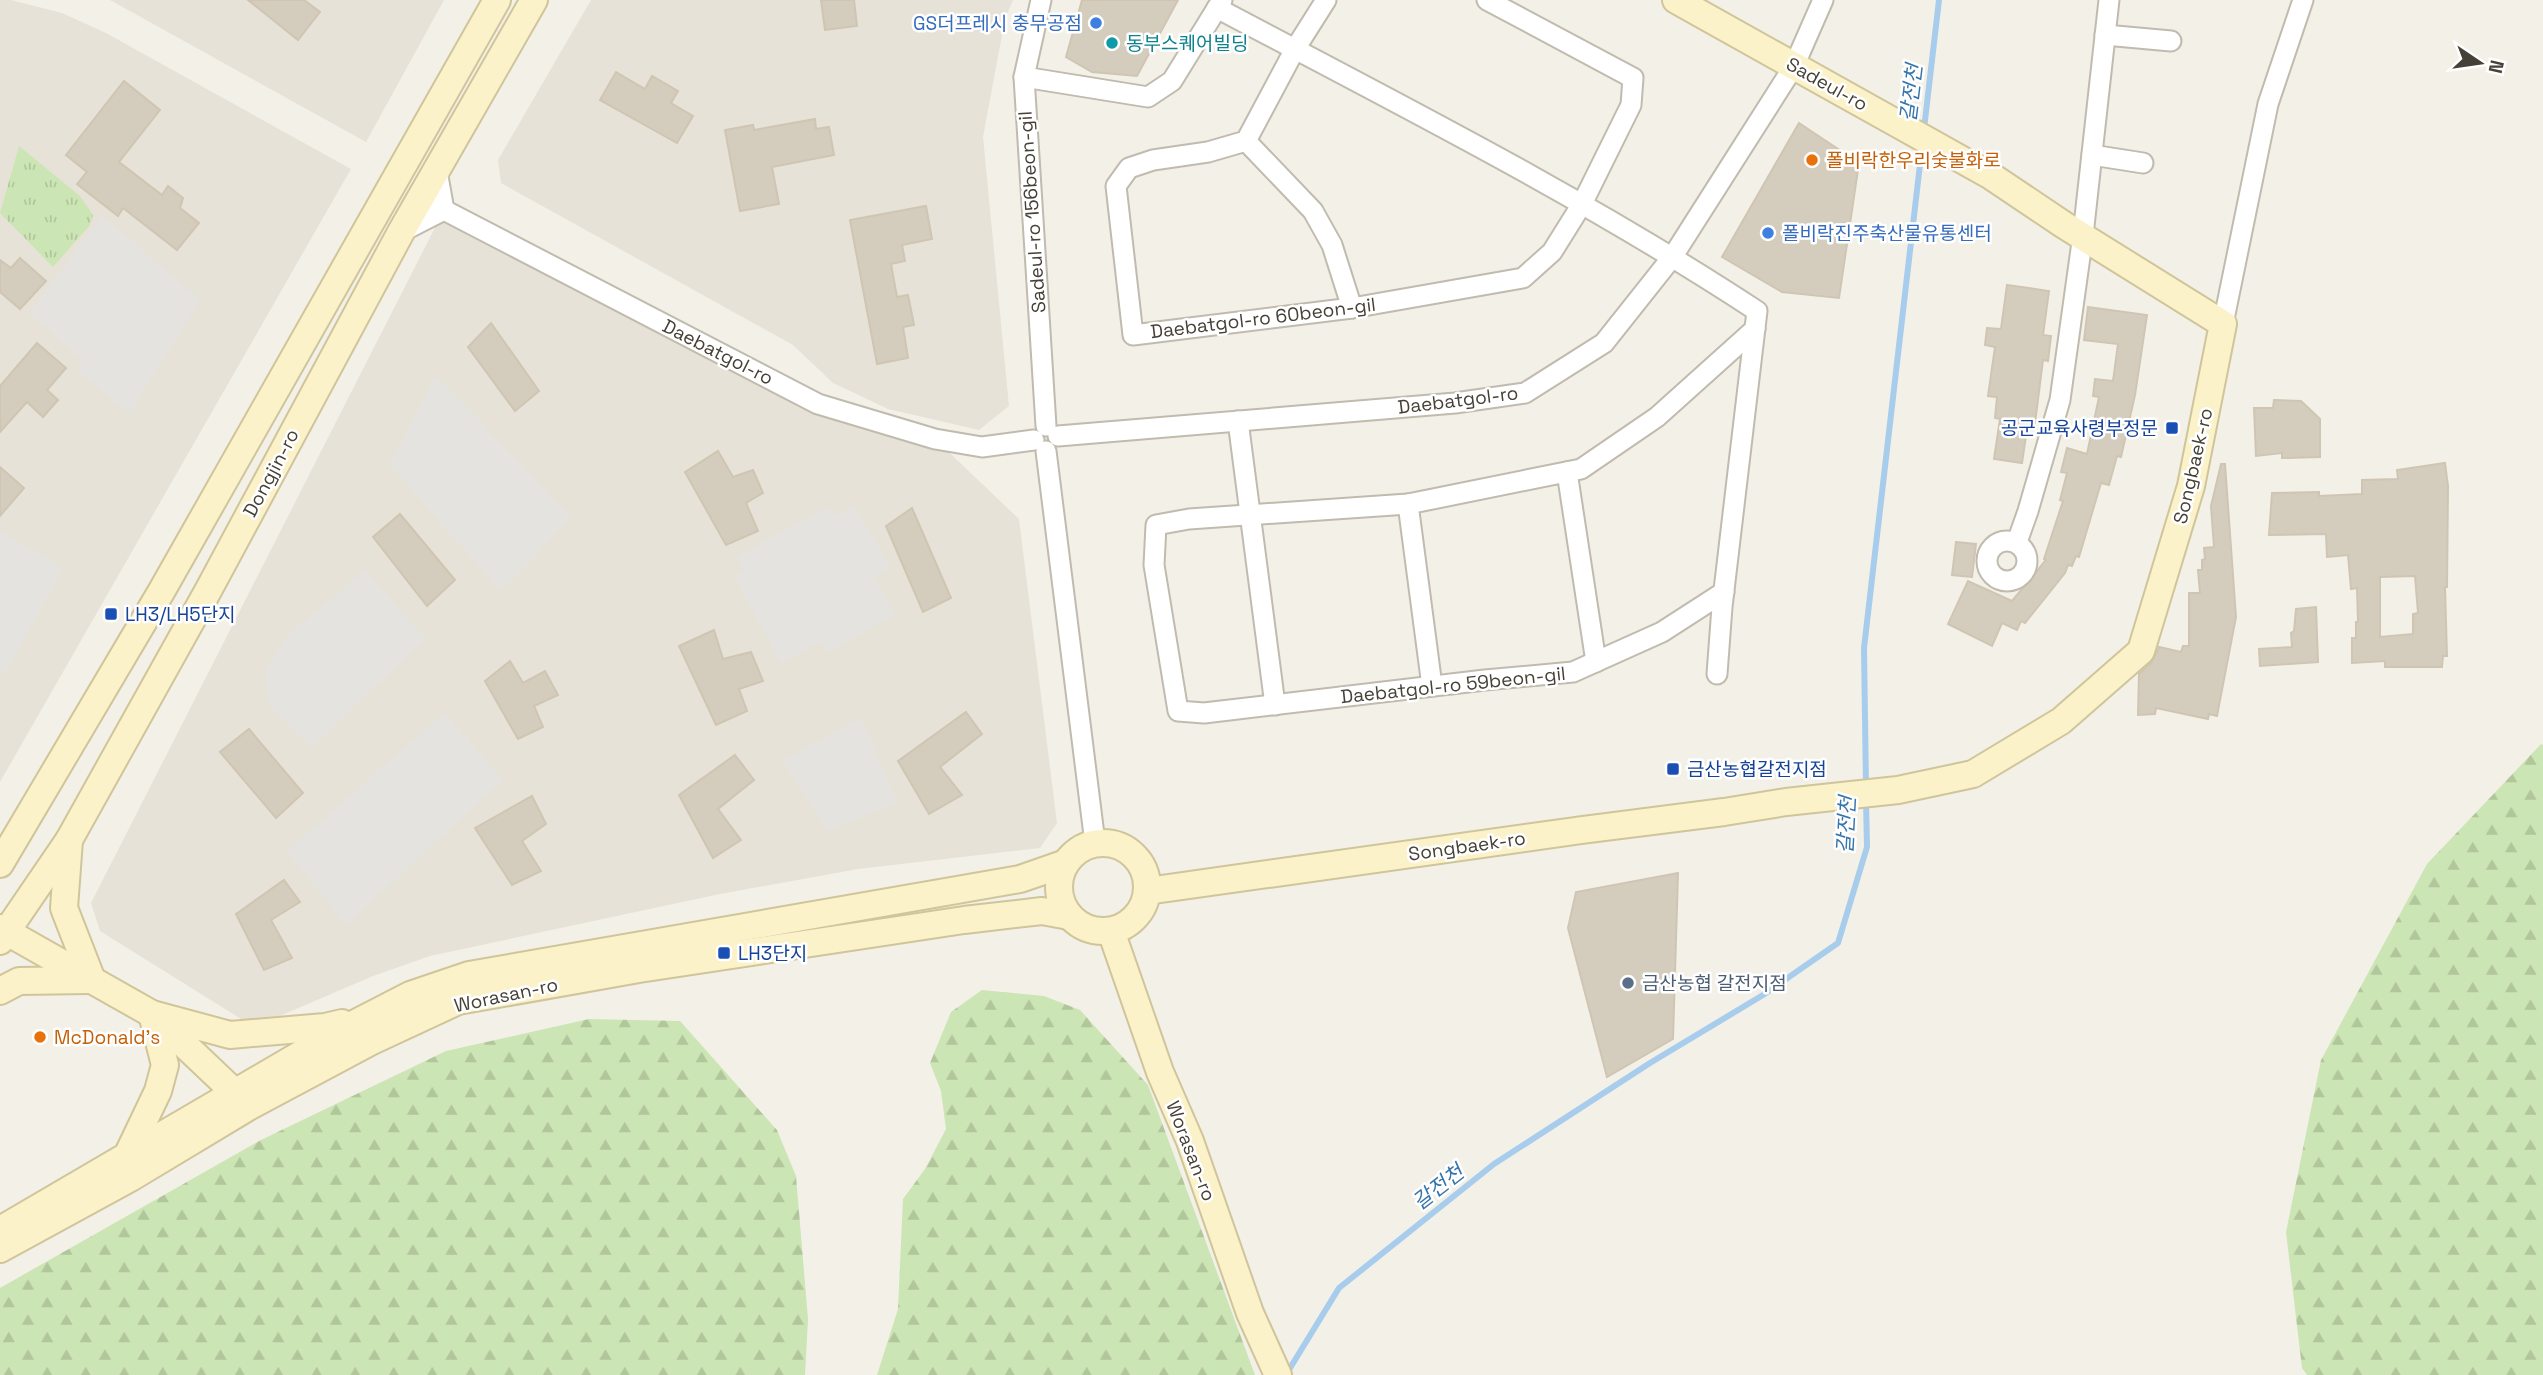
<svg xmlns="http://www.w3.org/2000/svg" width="2543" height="1375" viewBox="0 0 2543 1375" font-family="'Space Grotesk','Noto Sans KR',sans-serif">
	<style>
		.residential { fill: #e7e2d7 }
		.forest { fill: url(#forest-firs) }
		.park { fill: url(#park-tufts) }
		.parking { fill: #e5e3e0 }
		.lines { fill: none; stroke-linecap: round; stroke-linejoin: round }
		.stream { stroke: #a8cdec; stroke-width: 6 }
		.building { fill: #d4cdbe; stroke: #cfc5b2; stroke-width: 2; fill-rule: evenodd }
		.street-casing { stroke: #c1bbae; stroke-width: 23 }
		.secondary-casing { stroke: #d0c59a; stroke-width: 30 }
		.street { stroke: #fff; stroke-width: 19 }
		.secondary { stroke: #fbf2ca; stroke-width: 26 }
		.shop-dot { fill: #3f7fe0; stroke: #fff; stroke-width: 2.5 }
		.culture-dot { fill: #0f9aa8; stroke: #fff; stroke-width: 2.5 }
		.food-dot { fill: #e8710a; stroke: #fff; stroke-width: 2.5 }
		.transit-dot { fill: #1a4fb4; stroke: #fff; stroke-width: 2.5 }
		.service-dot { fill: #5c6f8a; stroke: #fff; stroke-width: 2.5 }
		.labels { text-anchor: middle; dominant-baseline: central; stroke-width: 5; stroke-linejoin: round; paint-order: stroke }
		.shop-label { font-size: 19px; fill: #366cbe; stroke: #fff; text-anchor: end }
		.culture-label { font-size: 19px; fill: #0d838f; stroke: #fff; text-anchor: start }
		.street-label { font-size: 19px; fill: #464137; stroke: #fff }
		.food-label { font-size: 19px; fill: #c56008; stroke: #fff; text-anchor: start }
		.transit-label { font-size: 19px; fill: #164399; stroke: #fff; text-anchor: start }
		.service-label { font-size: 19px; fill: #4e5e75; stroke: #fff; text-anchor: start }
		.water-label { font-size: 21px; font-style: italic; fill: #3675ac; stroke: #fff }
	</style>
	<defs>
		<pattern id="forest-firs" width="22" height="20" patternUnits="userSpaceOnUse" patternTransform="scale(1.75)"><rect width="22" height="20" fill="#cce5b4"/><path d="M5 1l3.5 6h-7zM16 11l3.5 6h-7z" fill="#b1c69b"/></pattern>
		<pattern id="park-tufts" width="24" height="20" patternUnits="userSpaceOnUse" patternTransform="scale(1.75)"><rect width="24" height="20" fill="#cce5b4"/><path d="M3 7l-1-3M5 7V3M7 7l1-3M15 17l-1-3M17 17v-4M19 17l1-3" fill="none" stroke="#b1c69b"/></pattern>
	</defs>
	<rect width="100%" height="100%" fill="#f3f0e8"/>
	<!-- residential -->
	<g class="residential">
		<polygon points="0,0 11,0 62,13 106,33 351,169 0,782"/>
		<polygon points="110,0 444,0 366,142"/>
		<polygon points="591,0 1013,0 1005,19 983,137 1009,406 979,430 888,409 833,383 793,345 501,183 498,160"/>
		<polygon points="444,210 818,404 935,439 1019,519 1057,823 1040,848 858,869 720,894 430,956 373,976 254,1027 100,931 91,903"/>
	</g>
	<!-- forest -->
	<g class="forest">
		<polygon points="2541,744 2543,745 2543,1375 2307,1375 2302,1368 2286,1232 2321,1060 2427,864"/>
		<polygon points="982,990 1044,996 1080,1010 1148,1085 1255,1375 877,1375 898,1309 903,1199 925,1169 946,1129 941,1091 930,1063 951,1012"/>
		<polygon points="589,1019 680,1021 777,1130 796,1176 808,1319 805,1375 0,1375 0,1288 261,1140 446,1051"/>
	</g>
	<!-- park -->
	<polygon class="park" points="19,146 80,196 93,215 90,225 53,267 0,213"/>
	<!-- parking -->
	<g class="parking">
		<polygon points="102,215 200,300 129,414 79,371 83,360 29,313"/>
		<polygon points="436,376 571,517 501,591 390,465"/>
		<polygon points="855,505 889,567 874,576 895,615 827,652 820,641 781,663 735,577 745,571 737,557 827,507 837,516"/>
		<polygon points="0,531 63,568 5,673 0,670"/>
		<polygon points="365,570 426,639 312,747 269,707 266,669 288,635"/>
		<polygon points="444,713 503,780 346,925 287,851"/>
		<polygon points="861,718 897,802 828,831 783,761"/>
	</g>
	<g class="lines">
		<!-- stream -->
		<g class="stream">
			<polyline points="1924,129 1939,0"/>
			<polyline points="1866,787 1864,648 1922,147"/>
			<polyline points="1287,1373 1339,1288 1494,1164 1650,1063 1763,995 1838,943 1867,847 1866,801"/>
		</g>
	</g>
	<!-- building -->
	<g class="building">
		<polygon points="248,0 304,0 320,12 298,40"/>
		<polygon points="821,0 854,0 857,26 825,30"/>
		<polygon points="1082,0 1178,0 1137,76 1092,72 1066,57"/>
		<polygon points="616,72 645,89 652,76 678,91 671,103 693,116 677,143 600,100"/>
		<polygon points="124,81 160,110 119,162 162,195 168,186 183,198 180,208 199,223 177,250 123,208 118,216 77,184 87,172 66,155"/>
		<polygon points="815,119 816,129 829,127 834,155 772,167 779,204 740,211 725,130 753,125 754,130"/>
		<polygon points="1799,123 1859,163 1839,298 1782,292 1722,257"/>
		<polygon points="926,206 932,239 902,245 905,261 891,264 897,297 908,295 914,325 903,327 908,358 877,364 850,220"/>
		<polygon points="20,258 46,281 20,309 0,292 0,260 11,268"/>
		<polygon points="2007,285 2049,291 2043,335 2051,336 2048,361 2043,360 2035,423 2028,422 2022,463 1994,459 2000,419 1995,418 1997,397 1988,396 1995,347 1985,345 1987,328 2001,329"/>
		<polygon points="2088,307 2147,315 2135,395 2121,457 2117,456 2109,485 2101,483 2079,557 2076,556 2072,566 2068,565 2065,573 2025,623 2021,621 2017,630 2002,623 1992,646 1948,624 1968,581 2012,601 2046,560 2044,559 2063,501 2060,500 2067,473 2061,472 2067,448 2087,454 2099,397 2093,396 2095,379 2113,381 2118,344 2084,340"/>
		<polygon points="491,323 539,391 515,411 468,347"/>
		<polygon points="37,343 66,368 47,390 58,400 43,417 27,402 0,432 0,386"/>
		<polygon points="2274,400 2301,401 2320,419 2320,457 2282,458 2282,453 2256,456 2254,408 2273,408"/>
		<polygon points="718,451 733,477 753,470 763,493 746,503 758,531 726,545 685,472"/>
		<path d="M2445,463L2448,486L2447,587H2445L2447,656H2443L2442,667H2385V661L2352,663V638H2356V622H2358L2357,588L2351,589L2348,555L2327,557L2326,534L2269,535L2272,493L2319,492V496L2362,494V480L2398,479L2397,470ZM2415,576L2418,613L2413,614V634L2380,637V577Z"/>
		<polygon points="2221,464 2225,464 2236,617 2217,716 2209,714 2208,719 2156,708 2155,714 2138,715 2139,674 2152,662 2159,647 2181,652 2183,646 2189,646 2189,593 2200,593 2198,570 2202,570 2202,560 2205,559 2204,548 2214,547 2211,506"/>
		<polygon points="0,467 24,488 0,516"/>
		<polygon points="912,508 951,598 923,612 886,526"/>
		<polygon points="400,514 455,580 427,606 373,537"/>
		<polygon points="1956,542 1976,544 1972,577 1952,575"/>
		<polygon points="2316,607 2318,662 2260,666 2259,649 2292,647 2291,633 2294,631 2296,609"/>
		<polygon points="714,630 723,659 751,652 763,681 739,689 747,711 716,725 679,646"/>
		<polygon points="510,661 523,683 545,671 558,695 534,706 543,727 518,739 485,681"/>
		<polygon points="966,712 982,734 940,767 962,795 929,814 898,761"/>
		<polygon points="249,729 303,793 276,818 220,752"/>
		<polygon points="735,755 754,780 718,809 741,840 713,858 679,795"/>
		<polygon points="532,796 546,824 522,841 541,871 512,885 475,828"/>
		<polygon points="1678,873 1673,1039 1607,1077 1568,928 1576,892"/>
		<polygon points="284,880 300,902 271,920 292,958 264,970 236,914"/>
	</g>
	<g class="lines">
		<!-- street casing -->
		<g class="street-casing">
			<g id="street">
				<polyline points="1041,0 1024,77 1046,426"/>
				<polyline points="1326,0 1295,49 1246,141 1208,152 1153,160 1129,168 1116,186 1133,335 1352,308 1523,278 1552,252 1582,204 1631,105 1633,78 1487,0"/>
				<path d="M1217,8C1400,105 1585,198 1757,311L1722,607L1717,674"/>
				<polyline points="2105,35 2171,41"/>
				<polyline points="1024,77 1148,97 1172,81 1222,0"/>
				<polyline points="1246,141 1313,211 1332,245 1352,308"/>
				<polyline points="2092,155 2143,163"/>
				<polyline points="420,200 444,210 818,404 935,439 982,447 1034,440"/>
				<polyline points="401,232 444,210 437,171"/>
				<polyline points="2223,324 2268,104 2303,0"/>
				<polyline points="1238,421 1275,705"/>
				<polyline points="1058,436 1455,403 1525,393 1604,343 1673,256 1794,66 1823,0"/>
				<polyline points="1046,451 1095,843"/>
				<polyline points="1567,472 1596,662"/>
				<polyline points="1408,504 1432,686"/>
				<circle cx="2007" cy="561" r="20"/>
				<polyline points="2017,542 2028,511 2060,400 2083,235 2109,0"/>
				<polyline points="1724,592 1662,632 1573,672 1485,680 1204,713 1178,711 1154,565 1156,525 1189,519 1408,504 1581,469 1657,417 1755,329"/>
			</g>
		</g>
		<!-- secondary casing -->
		<g class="secondary-casing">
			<g id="secondary">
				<polyline points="69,840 64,908 92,980"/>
				<circle cx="1103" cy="887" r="44"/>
				<polyline points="0,864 161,592 497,0"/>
				<polyline points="1147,891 1582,830 1724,812 1786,802 1898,790 1973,774 2061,721 2141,651 2191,486 2223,324 2064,225 1991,176 1676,0"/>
				<polyline points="0,928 152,1014 248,1105"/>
				<polyline points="1111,931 1160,1072 1190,1141 1250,1313 1278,1375"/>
				<polyline points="0,941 69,840 209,589 401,232 534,0"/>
				<polyline points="0,991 19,981 90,980"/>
				<polyline points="127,1156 158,1091 165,1065 152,1014 230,1035 325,1027 342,1023"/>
				<polyline points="0,1230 344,1029 410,995 469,975 1020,879 1066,863"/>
				<polyline points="0,1249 132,1177 250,1106 370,1042 458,1001 639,969 964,920 1042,911 1069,916"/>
			</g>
		</g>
		<!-- street -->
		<use href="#street" class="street"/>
		<!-- secondary -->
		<use href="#secondary" class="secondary"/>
	</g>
	<!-- markers -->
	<g class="shop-dot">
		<circle cx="1096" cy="23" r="7"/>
		<circle cx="1768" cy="233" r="7"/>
	</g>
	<circle class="culture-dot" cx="1112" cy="43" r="7"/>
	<g class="food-dot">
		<circle cx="1812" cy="160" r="7"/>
		<circle cx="40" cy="1037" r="7"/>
	</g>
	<g class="transit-dot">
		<rect x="2165" y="421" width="14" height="14" rx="3.5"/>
		<rect x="104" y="607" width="14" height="14" rx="3.5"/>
		<rect x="1666" y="762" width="14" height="14" rx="3.5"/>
		<rect x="717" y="946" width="14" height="14" rx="3.5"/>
	</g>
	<circle class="service-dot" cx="1628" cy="983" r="7"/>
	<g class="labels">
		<!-- shop labels -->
		<g class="shop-label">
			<text x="1082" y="23">GS더프레시 충무공점</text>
			<text x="1782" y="233" text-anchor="start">폴비락진주축산물유통센터</text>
		</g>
		<!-- culture labels -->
		<g class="culture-label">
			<text x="1126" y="43">동부스퀘어빌딩</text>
		</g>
		<!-- street labels -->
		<g class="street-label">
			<text transform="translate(1827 84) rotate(29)">Sadeul-ro</text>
			<text transform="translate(1032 212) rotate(-94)">Sadeul-ro 156beon-gil</text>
			<text transform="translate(1263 318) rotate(-7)">Daebatgol-ro 60beon-gil</text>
			<text transform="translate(718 352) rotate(27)">Daebatgol-ro</text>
			<text transform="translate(1458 400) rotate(-7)">Daebatgol-ro</text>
			<text transform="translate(2193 466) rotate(-77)">Songbaek-ro</text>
			<text transform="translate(271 473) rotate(-62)">Dongjin-ro</text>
			<text transform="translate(1453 685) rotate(-6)">Daebatgol-ro 59beon-gil</text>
			<text transform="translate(1467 846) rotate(-8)">Songbaek-ro</text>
			<text transform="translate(506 995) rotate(-12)">Worasan-ro</text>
			<text transform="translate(1191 1151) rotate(69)">Worasan-ro</text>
		</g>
		<!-- food labels -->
		<g class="food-label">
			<text x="1826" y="160">폴비락한우리숯불화로</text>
			<text x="54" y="1037">McDonald's</text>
		</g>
		<!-- transit labels -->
		<g class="transit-label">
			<text x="2158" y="428" text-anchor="end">공군교육사령부정문</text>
			<text x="125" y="614">LH3/LH5단지</text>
			<text x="1687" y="769">금산농협갈전지점</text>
			<text x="738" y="953">LH3단지</text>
		</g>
		<!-- service labels -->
		<g class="service-label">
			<text x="1642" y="983">금산농협 갈전지점</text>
		</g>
		<!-- water labels -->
		<g class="water-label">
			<text transform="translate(1911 93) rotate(-83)">갈전천</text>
			<text transform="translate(1846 825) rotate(-87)">갈전천</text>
			<text transform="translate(1438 1187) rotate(-38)">갈전천</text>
		</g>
	</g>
	<!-- north arrow -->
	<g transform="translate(2480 63) rotate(103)" stroke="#ffffff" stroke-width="5" paint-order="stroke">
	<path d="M0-5L12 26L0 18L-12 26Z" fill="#464137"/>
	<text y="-10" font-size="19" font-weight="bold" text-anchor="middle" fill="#464137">N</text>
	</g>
</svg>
